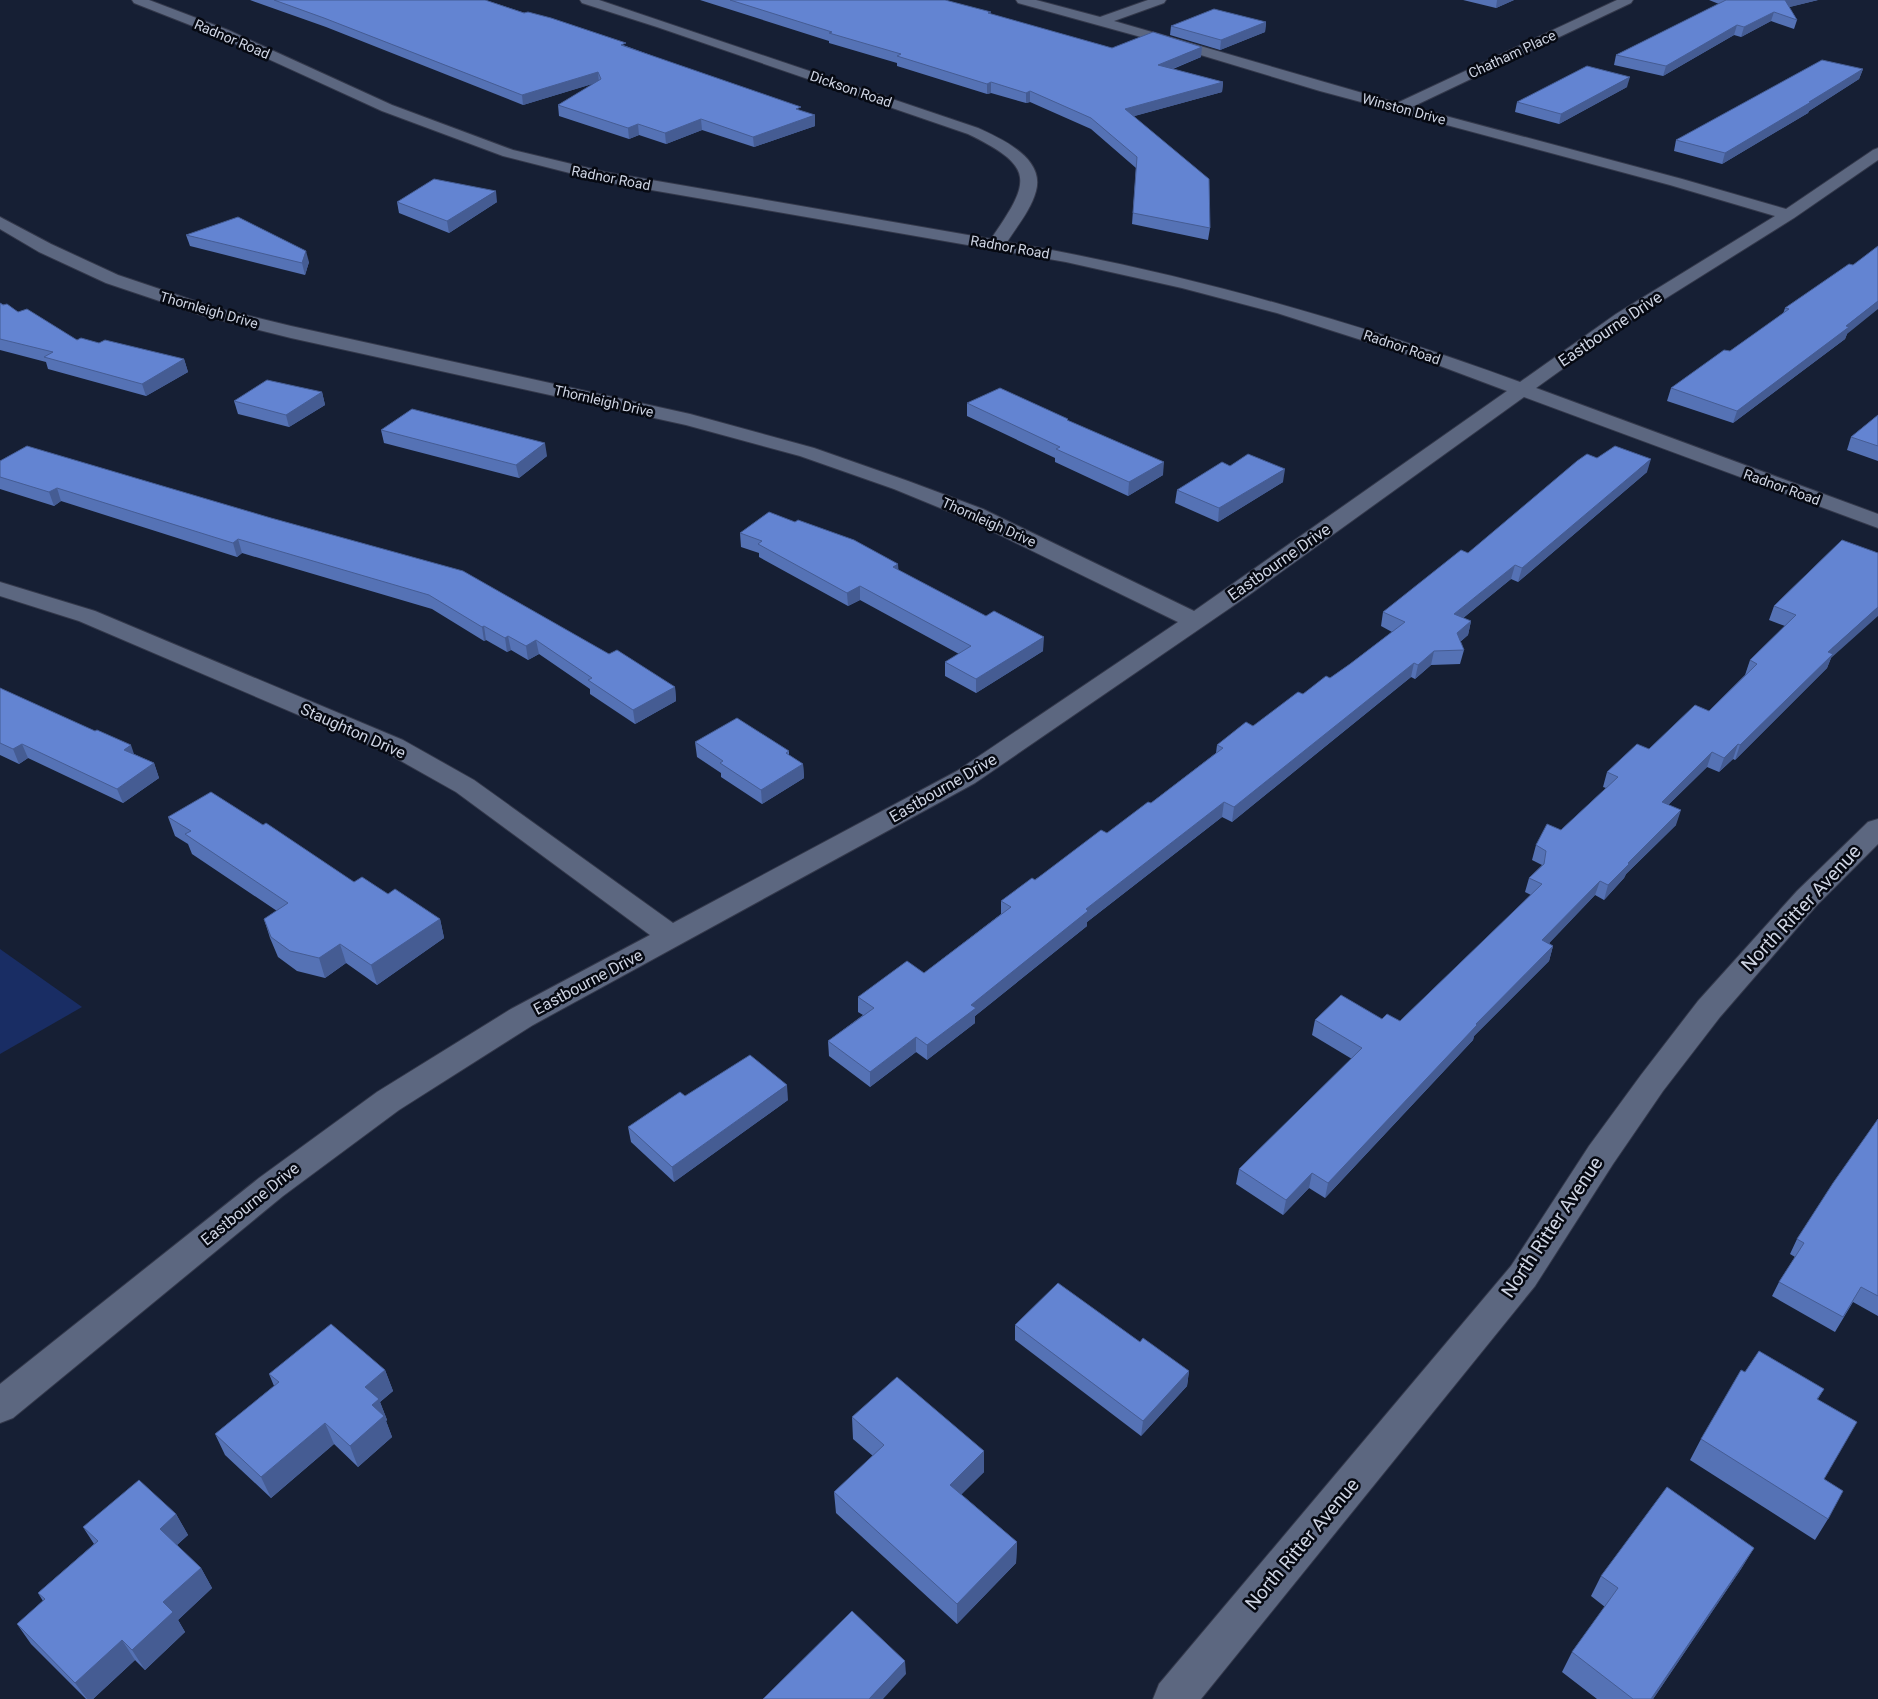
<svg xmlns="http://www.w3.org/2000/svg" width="1878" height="1699" viewBox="0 0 1878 1699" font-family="Roboto,sans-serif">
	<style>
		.green { fill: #192d64 }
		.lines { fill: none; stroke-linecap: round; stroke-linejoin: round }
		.street-casing { stroke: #34394b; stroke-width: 2 }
		.street { fill: #5c6780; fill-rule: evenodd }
		.wall { fill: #5572b5 }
		.shaded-wall { fill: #455c93 }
		.building { fill: #6384d2; stroke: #455c93 }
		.labels { text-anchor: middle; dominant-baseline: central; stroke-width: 5; stroke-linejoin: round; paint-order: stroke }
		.far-street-label { font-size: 14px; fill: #ced4e3; stroke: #060912 }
		.street-label { font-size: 16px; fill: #ced4e3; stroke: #060912 }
		.near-street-label { font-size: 19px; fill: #ced4e3; stroke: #060912 }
	</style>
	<rect width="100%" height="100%" fill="#161f34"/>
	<!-- green -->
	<polygon class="green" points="0,949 82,1007 0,1054"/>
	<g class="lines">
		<!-- street casing -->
		<g class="street-casing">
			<g id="street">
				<path d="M132,0H149L228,30L392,105L513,150L605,172L991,239C1031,181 1036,167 968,134L657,27L582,3L580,0H599L978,128C1002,139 1045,158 1036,191C1031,210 1017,226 1007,242C1182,272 1353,321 1520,382L1616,314L1775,216L1670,185L1320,91L1141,37L1018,3L1016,0H1036L1100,17L1148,0H1166L1164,3L1114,21L1397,103L1617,0H1633L1631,3L1412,107L1682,179L1786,209L1873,150L1878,148V160L1794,218L1628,322L1536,388L1878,514V528L1524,397L1249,595L975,783L533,1025L399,1110L283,1196L13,1418L0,1423V1384L259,1178L377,1092L511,1009L650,935L456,792L385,752L79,621L0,596V582L95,611L403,740L474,780L673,923L957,771L1178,622L967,519L894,489L800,456L686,425L291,338L204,316L106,283L39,252L0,229V217L51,244L118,275L216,308L291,326L690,414L814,448L908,481L983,509L1194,611L1507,391L1427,361L1277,313L1182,288L1066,262L605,182L503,156L382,111L218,36L134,3Z"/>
				<polygon points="1878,819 1878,844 1817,905 1720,1017 1663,1091 1613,1164 1535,1286 1201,1699 1153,1699 1159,1684 1511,1266 1589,1146 1641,1075 1698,1001 1797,891 1868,822"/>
			</g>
		</g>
		<!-- street -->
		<use href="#street" class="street"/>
	</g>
	<!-- wall -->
	<g class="wall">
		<polygon points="250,0 485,0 626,46 801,111 815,126 754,147 702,130 666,144 639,135 629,139 559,116 558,105 595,83 523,105 326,27"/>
		<polygon points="700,0 945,0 991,14 1112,48 1201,57 1173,69 1223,82 1222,92 1134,116 1210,228 1208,240 1132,224 1136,168 1091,129 1030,102 1026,103 991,93 987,94 897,66 897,63 829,43 829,41"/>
		<polygon points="1463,0 1514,0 1496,8"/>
		<polygon points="1709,0 1818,0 1789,7 1797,20 1794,29 1771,21 1741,37 1734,35 1663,76 1614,65 1616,55 1719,4"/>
		<polygon points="1266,22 1265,32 1220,50 1170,35 1171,26"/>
		<polygon points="1863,69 1859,79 1809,111 1808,113 1722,164 1674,151 1676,140"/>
		<polygon points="1627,87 1559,124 1515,112 1517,102"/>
		<polygon points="397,202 497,202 449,233 399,213"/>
		<polygon points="186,235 309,262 305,275 190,246"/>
		<polygon points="0,303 77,340 99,343 184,359 188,372 146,396 48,369 46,362 0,350"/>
		<polygon points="1785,308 1847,334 1845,339 1733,423 1667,401 1671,388 1730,351 1783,314"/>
		<polygon points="322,392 325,405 289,427 238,414 234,401"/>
		<polygon points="967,403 1068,421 1163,475 1128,496 1055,462 1055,458 967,416"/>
		<polygon points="1878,415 1878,461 1847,450 1851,437"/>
		<polygon points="381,430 547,456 519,478 384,443"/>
		<polygon points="27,446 609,654 675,687 676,701 635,724 590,694 590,689 539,654 528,660 511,650 507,652 486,640 484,641 432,609 242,553 237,557 61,501 54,506 0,489 0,461"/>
		<polygon points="1597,458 1647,472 1518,582 1511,579 1463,618 1471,621 1468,635 1460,642 1464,650 1460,664 1431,665 1415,679 1411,677 1232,822 1222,817 1087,922 1087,926 975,1016 975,1023 927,1060 916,1052 870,1087 829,1056 828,1041 863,1015 858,1012 858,997 924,973 1001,914 1001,901 1107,833 1151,803 1216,753 1217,745 1253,726 1303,694 1330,678 1350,664 1392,632 1381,626 1383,612 1468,553"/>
		<polygon points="1230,466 1283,482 1218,522 1175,503 1177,490"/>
		<polygon points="740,533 898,570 1043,651 976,693 945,676 945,662 959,654 860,600 848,606 759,557 759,553 741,547"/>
		<polygon points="1842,540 1831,658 1827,668 1735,760 1733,759 1719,772 1707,767 1668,805 1676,825 1626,874 1624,878 1604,900 1595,895 1549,943 1553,946 1549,961 1474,1036 1473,1040 1325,1198 1309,1188 1283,1215 1236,1184 1239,1169 1352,1059 1312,1035 1315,1020 1382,1019 1400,1021 1531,895 1525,892 1529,878 1542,865 1532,860 1536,845 1561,830 1606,788 1603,787 1607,772 1649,749 1709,711 1745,675 1750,660 1785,626 1769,620 1774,606"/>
		<polygon points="0,688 134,754 154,763 159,778 123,803 28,758 19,764 0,755"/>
		<polygon points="695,742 789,751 789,755 803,764 804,778 762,804 721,777 721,773 697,757"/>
		<polygon points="168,817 388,894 440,919 444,938 377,985 346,963 325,978 297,971 278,957 270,938 264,919 277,911 192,854 188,844 175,836"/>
		<polygon points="788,1100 674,1182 631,1142 628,1127"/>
		<polygon points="1878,1119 1878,1316 1853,1302 1835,1332 1772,1296 1779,1282 1795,1257 1790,1254 1797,1239"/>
		<polygon points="1015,1325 1140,1342 1189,1371 1187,1386 1141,1436 1015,1340"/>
		<polygon points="385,1370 393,1391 380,1402 387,1420 386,1421 392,1437 358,1467 334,1444 271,1498 225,1455 215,1434 274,1386 269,1374"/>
		<polygon points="1745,1372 1824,1389 1818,1399 1824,1479 1828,1519 1815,1540 1690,1460 1701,1439"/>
		<polygon points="852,1417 984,1472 961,1494 1017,1542 1016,1563 957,1624 836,1513 834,1492 873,1456 853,1439"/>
		<polygon points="176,1514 188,1535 177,1545 201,1568 212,1588 178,1620 185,1632 145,1670 135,1660 93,1699 86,1699 31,1644 17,1624 43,1601 38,1593 94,1544 83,1527"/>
		<polygon points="1754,1548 1741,1569 1653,1699 1597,1699 1562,1672 1572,1652 1605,1607 1591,1596 1601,1576"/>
	</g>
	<!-- shaded-wall -->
	<g class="shaded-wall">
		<polygon points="1497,0 1514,0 1496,8"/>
		<polygon points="1784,0 1818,0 1782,9"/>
		<polygon points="1774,12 1771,21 1741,37 1744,27"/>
		<polygon points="1266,22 1265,32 1220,50 1221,40"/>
		<polygon points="1737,25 1734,35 1663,76 1666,66"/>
		<polygon points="1202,47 1201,57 1157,75 1158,65"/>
		<polygon points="1863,69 1859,79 1809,111 1808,113 1722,164 1725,153"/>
		<polygon points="598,72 599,82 523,105 522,95"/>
		<polygon points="1630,77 1627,87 1559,124 1561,114"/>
		<polygon points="991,82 991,93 987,94 987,84"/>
		<polygon points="1223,82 1222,92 1124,119 1125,109"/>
		<polygon points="1030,91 1030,102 1026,103 1026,93"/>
		<polygon points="815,115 815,126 754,147 753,137"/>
		<polygon points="701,119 702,130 666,144 665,133"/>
		<polygon points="638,124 639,135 629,139 628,128"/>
		<polygon points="496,191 497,202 449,233 447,221"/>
		<polygon points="306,251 309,262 305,275 302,263"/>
		<polygon points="1878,301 1878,309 1847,334 1845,339 1733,423 1737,411"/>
		<polygon points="184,359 188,372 146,396 142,384"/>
		<polygon points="322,392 325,405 289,427 286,415"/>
		<polygon points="545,443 547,456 519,478 516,465"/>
		<polygon points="1651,459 1647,472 1518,582 1522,568"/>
		<polygon points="1164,462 1163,475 1128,496 1129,482"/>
		<polygon points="1285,469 1283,482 1218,522 1219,508"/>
		<polygon points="57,488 61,501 54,506 49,492"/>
		<polygon points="238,539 242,553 237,557 233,543"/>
		<polygon points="898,564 899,577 893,567"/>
		<polygon points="1515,565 1511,579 1451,628 1454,614"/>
		<polygon points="860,586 860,600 848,606 847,593"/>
		<polygon points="1878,607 1878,616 1831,658 1827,668 1735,760 1740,745 1828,652"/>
		<polygon points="1471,621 1468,635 1454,647 1457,633"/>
		<polygon points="484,626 486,640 484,641 482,627"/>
		<polygon points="508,636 511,650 507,652 505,638"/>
		<polygon points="1044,637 1043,651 976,693 976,679"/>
		<polygon points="536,640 539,654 528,660 526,646"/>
		<polygon points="1434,651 1431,665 1415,679 1418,665"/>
		<polygon points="1414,663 1411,677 1232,822 1234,807"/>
		<polygon points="675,687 676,701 635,724 633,710"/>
		<polygon points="22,744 28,758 19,764 13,749"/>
		<polygon points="1738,744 1733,759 1719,772 1724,758"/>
		<polygon points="131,745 136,760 124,750"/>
		<polygon points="1712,752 1707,767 1657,816 1662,802"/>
		<polygon points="154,763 159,778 123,803 117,789"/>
		<polygon points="803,764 804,778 762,804 761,790"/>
		<polygon points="1224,802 1222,817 1087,922 1087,926 975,1016 975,1023 927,1060 927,1045 971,1005 1086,909"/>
		<polygon points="1681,810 1676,825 1626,874 1624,878 1604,900 1608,885 1628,863"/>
		<polygon points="1600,881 1595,895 1538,955 1542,940"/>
		<polygon points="440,919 444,938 377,985 371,965"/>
		<polygon points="340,944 346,963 325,978 319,958"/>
		<polygon points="1553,946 1549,961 1474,1036 1473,1040 1325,1198 1328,1183 1476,1024"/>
		<polygon points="916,1037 916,1052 870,1087 870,1072"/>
		<polygon points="787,1085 788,1100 674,1182 672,1167"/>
		<polygon points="1312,1173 1309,1188 1283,1215 1286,1200"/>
		<polygon points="385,1370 393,1391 380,1402 387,1420 386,1421 392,1437 358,1467 350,1446 365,1387"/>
		<polygon points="1189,1371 1187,1386 1141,1436 1143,1421"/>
		<polygon points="325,1423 334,1444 271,1498 261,1477"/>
		<polygon points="984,1451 984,1472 950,1506 950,1485"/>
		<polygon points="176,1514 188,1535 171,1550 160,1529"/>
		<polygon points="1017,1542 1016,1563 957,1624 957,1604"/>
		<polygon points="1754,1548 1741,1569 1653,1699 1651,1699"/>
		<polygon points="201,1568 212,1588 178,1620 185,1632 145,1670 132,1650 163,1602"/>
		<polygon points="122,1640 135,1660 93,1699 87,1699 75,1683"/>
		<polygon points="905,1661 906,1674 883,1699 869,1699"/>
	</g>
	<!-- building -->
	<g class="building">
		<polygon points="274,0 485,0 524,13 528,12 551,18 626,43 621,45 801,107 796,109 815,115 753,137 701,119 665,133 638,124 628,128 558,105 601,79 598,72 522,95 324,18"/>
		<polygon points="730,0 945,0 991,12 988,13 1112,48 1153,32 1202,47 1158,65 1223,82 1125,109 1209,179 1210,228 1133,213 1137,157 1091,118 1030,91 1026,93 991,82 987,84 897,56 901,54 829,33 832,32"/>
		<polygon points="1726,0 1785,0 1797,20 1774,12 1744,27 1737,25 1666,66 1616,55"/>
		<polygon points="1214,9 1266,22 1221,40 1171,26"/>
		<polygon points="1822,60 1863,69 1809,102 1811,102 1725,153 1676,140"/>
		<polygon points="1587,66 1630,77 1561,114 1517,102"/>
		<polygon points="434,179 496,191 447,221 397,202"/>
		<polygon points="238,217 306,251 302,263 186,235"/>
		<polygon points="1878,246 1878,301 1846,326 1849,327 1737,411 1671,388 1724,350 1730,351 1789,309 1785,308 1849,264 1853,265"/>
		<polygon points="0,303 3,305 7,304 18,312 27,309 77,340 81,338 99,343 105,340 184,359 142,384 44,357 53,352 0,339"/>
		<polygon points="267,380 322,392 286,415 234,401"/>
		<polygon points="1000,388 1068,419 1067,420 1164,462 1129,482 1056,449 1060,447 967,403"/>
		<polygon points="412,409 545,443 516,465 381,430"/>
		<polygon points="1878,415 1878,446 1851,437"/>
		<polygon points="27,446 271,518 463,571 609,654 617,650 675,687 633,710 588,680 592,678 536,640 526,646 508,636 505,638 484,626 482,627 429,595 238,539 233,543 57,488 49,492 0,477 0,461"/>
		<polygon points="1615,446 1651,459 1522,568 1515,565 1454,614 1471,621 1457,633 1464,650 1434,651 1418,665 1414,663 1234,807 1224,802 1086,909 1088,911 971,1005 976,1008 927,1045 916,1037 870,1072 828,1041 874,1008 858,997 907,961 924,973 1011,907 1001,901 1032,878 1035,880 1101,830 1107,833 1148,802 1151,803 1223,748 1217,745 1246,722 1253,726 1298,692 1303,694 1326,676 1330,678 1350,664 1405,622 1383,612 1461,550 1468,553 1577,461 1587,454 1597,458"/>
		<polygon points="1248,454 1285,469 1219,508 1177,490 1222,462 1230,466"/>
		<polygon points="769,512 795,522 798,520 854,540 898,564 893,567 986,616 994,611 1044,637 976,679 945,662 971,646 860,586 847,593 758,544 762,541 740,533"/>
		<polygon points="1842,540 1878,553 1878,607 1828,652 1833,654 1740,745 1738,744 1724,758 1712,752 1662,802 1681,810 1628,863 1629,864 1608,885 1600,881 1542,940 1553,946 1476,1024 1477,1025 1328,1183 1312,1173 1286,1200 1239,1169 1362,1048 1315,1020 1341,995 1382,1019 1387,1014 1400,1021 1542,884 1529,878 1544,864 1546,851 1536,845 1547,824 1561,830 1618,777 1607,772 1637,744 1649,749 1695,705 1709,711 1757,664 1750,660 1796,615 1774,606"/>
		<polygon points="0,688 95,731 97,730 131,745 124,750 154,763 117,789 22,744 13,749 0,743"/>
		<polygon points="737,718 789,751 786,753 803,764 761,790 720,763 723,761 695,742"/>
		<polygon points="211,792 263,825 266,823 354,882 362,877 388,894 395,889 440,919 371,965 340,944 319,958 290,951 271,937 264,919 288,903 185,834 191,831 168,817"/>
		<polygon points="750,1055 787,1085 672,1167 628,1127 680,1092 685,1096"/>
		<polygon points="1878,1119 1878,1296 1861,1287 1843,1317 1779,1282 1804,1243 1797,1239 1833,1183"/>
		<polygon points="1058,1283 1140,1342 1143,1338 1189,1371 1143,1421 1015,1325"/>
		<polygon points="331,1324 385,1370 365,1387 379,1399 372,1405 384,1416 350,1446 325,1423 261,1477 215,1434 279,1382 269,1374"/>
		<polygon points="1759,1351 1824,1389 1817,1399 1857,1422 1824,1479 1843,1491 1828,1519 1701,1439 1741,1370 1745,1372"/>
		<polygon points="897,1377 984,1451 950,1485 1017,1542 957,1604 834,1492 884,1445 852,1417"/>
		<polygon points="139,1480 176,1514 160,1529 201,1568 163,1602 173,1612 132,1650 122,1640 75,1683 17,1624 45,1599 38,1593 98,1541 83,1527"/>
		<polygon points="1667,1487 1754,1548 1651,1699 1633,1699 1572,1652 1618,1588 1601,1576"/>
		<polygon points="852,1611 905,1661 869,1699 763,1699"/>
	</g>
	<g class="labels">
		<!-- far-street labels -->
		<g class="far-street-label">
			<text transform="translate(232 39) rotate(23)">Radnor Road</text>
			<text transform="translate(1512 54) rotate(-25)">Chatham Place</text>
			<text transform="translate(851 89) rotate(19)">Dickson Road</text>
			<text transform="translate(1404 109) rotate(15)">Winston Drive</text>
			<text transform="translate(611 178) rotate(11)">Radnor Road</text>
			<text transform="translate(1010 247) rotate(10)">Radnor Road</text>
			<text transform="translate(209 310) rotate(16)">Thornleigh Drive</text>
			<text transform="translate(1402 347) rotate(19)">Radnor Road</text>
			<text transform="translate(604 401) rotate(13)">Thornleigh Drive</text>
			<text transform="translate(1782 487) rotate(20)">Radnor Road</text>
			<text transform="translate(989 522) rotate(24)">Thornleigh Drive</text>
		</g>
		<!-- street labels -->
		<g class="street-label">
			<text transform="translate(1610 329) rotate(-34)">Eastbourne Drive</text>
			<text transform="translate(1279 562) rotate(-35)">Eastbourne Drive</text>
			<text transform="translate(353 731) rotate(24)">Staughton Drive</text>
			<text transform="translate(943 788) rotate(-30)">Eastbourne Drive</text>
			<text transform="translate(588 982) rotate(-28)">Eastbourne Drive</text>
			<text transform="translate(250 1204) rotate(-39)">Eastbourne Drive</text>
		</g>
		<!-- near-street labels -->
		<g class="near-street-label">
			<text transform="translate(1801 908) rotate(-47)">North Ritter Avenue</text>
			<text transform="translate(1552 1227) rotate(-56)">North Ritter Avenue</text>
			<text transform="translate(1302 1544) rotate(-50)">North Ritter Avenue</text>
		</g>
	</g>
</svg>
